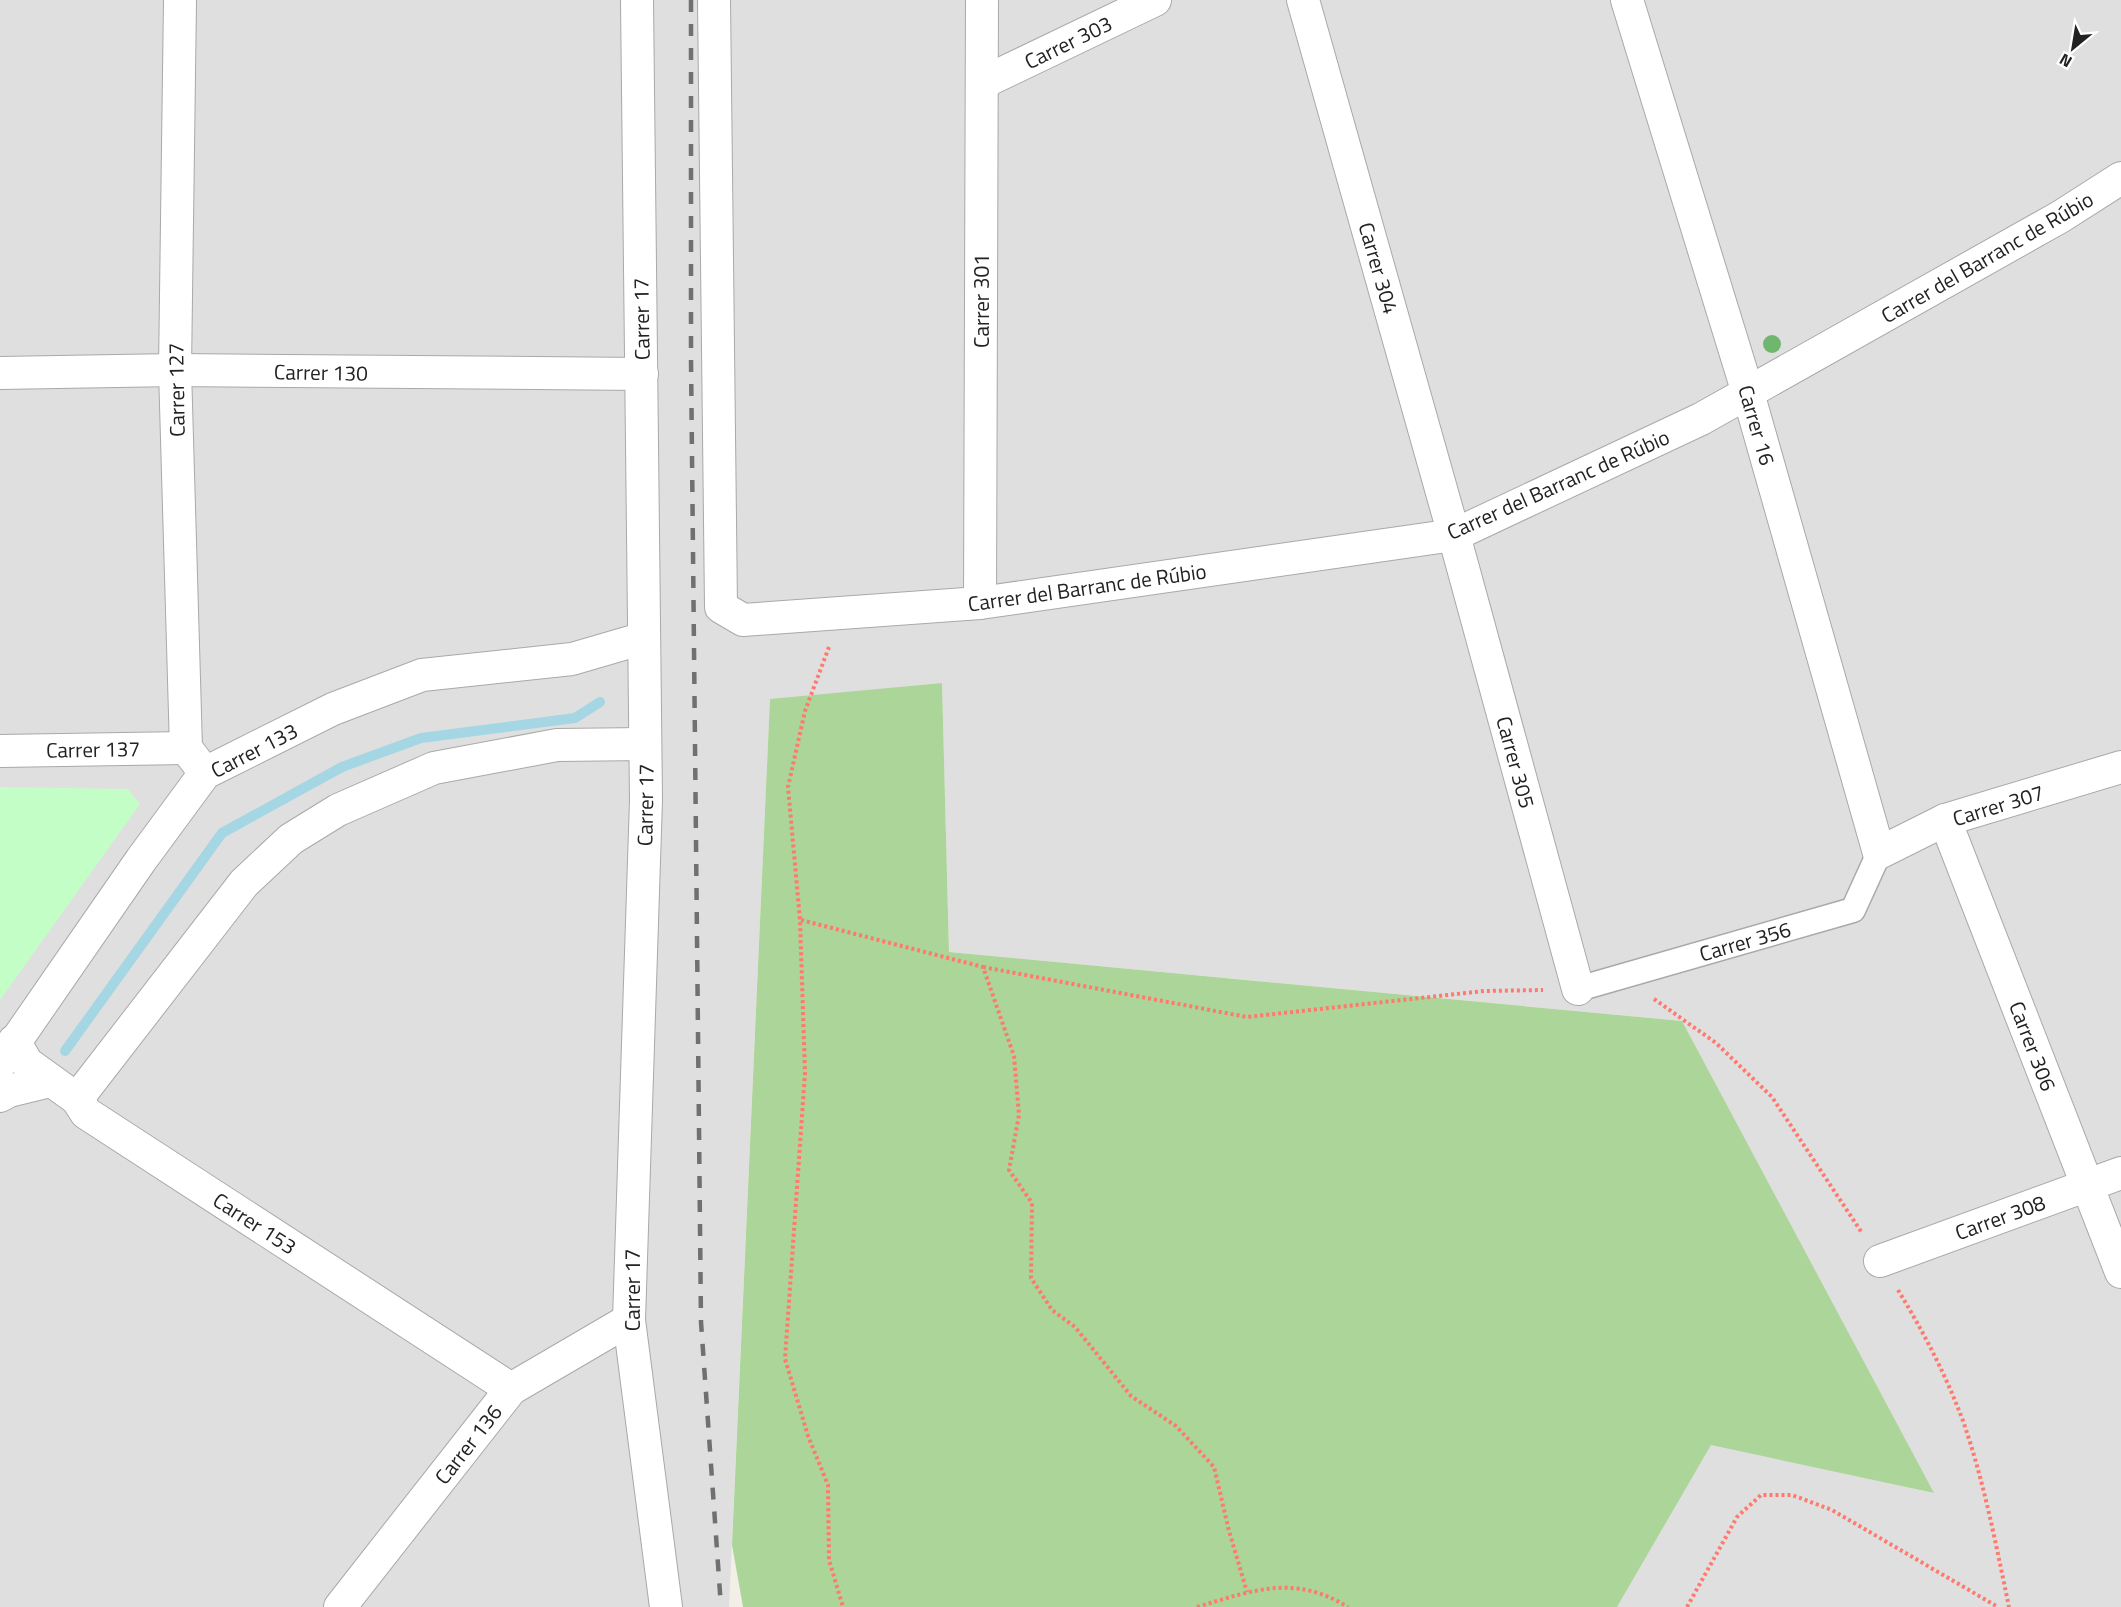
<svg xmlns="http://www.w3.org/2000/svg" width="2121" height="1607" viewBox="0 0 2121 1607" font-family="'Titillium Web',sans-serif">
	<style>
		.residential { fill: #e0dfdf }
		.forest { fill: #acd599 }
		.park { fill: #c3fec7 }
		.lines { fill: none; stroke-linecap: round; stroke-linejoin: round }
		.stream { stroke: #a5d6e3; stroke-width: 10 }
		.pedestrian-casing { stroke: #a9a9a9; stroke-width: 27 }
		.minor-casing { stroke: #a9a9a9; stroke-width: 34 }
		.path { stroke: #ff796c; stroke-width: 4; stroke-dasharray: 3 3; stroke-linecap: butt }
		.pedestrian { stroke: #fff; stroke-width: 24 }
		.minor { stroke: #fff; stroke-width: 32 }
		.rail { stroke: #707070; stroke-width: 4.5; stroke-dasharray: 12 12; stroke-linecap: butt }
		.tree { fill: #6fb66e }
		.labels { text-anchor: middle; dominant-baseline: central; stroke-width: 4.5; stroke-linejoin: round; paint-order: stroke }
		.street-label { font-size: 21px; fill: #222; stroke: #fff }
	</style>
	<rect width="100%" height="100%" fill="#f3efe8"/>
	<!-- residential -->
	<polygon class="residential" points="0,0 2121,0 2121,1607 1617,1607 1711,1444 1933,1493 1682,1021 949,952 942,683 770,700 729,1607 0,1607"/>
	<!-- forest -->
	<polygon class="forest" points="942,683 949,952 1682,1021 1934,1493 1711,1445 1617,1607 743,1607 732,1545 770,699"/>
	<!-- park -->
	<polygon class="park" points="0,787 128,789 140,804 0,1000"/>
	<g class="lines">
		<!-- stream -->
		<polyline class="stream" points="65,1051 222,833 342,767 421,738 575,718 600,702"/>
		<!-- pedestrian casing -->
		<g class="pedestrian-casing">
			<polyline id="pedestrian" points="1578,989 1853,910 1879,853"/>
		</g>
		<!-- minor casing -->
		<g class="minor-casing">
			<g id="minor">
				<polyline points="180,0 175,370 186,748 205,773"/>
				<polyline points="637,0 646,800 629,1320 666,1607"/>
				<polyline points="714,0 721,607 743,620 980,603 1454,535 1701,419 2060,217 2121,178"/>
				<polyline points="1303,0 1454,535 1578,989"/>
				<polyline points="1627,0 1748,393 1879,853 1945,820 2121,767"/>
				<polyline points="982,83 1155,0"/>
				<polyline points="0,373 175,370 642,374"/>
				<polyline points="980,603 982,0"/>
				<polyline points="0,751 186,748"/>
				<polyline points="1945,820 2121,1272"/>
				<polyline points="14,1041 27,1063 77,1099 86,1113 511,1389"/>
				<polyline points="0,1064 141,860 205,773 333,709 422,675 572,659 644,638"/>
				<polyline points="0,1096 9,1091 50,1081"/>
				<polyline points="77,1099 244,883 291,839 338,810 434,768 557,745 645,744"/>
				<polyline points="1880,1261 2121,1173"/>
				<polyline points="340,1607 511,1389 629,1320"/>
			</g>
		</g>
		<!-- path -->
		<g class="path">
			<polyline points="829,647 805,711 788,787 800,920 805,1073 785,1359 808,1436 828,1485 829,1560 843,1607"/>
			<polyline points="801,920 983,967 1014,1056 1019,1115 1009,1170 1032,1203 1031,1278 1052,1310 1075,1327 1131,1396 1176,1426 1214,1467 1229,1531 1247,1592"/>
			<polyline points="983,967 1247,1017 1484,991 1543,990"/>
			<polyline points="1654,999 1716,1043 1772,1097 1862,1233"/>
			<path d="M1898,1290C1923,1331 1946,1375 1963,1421C1984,1481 1996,1545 2009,1607"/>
			<path d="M1197,1607C1254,1590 1294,1574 1348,1607"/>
			<polyline points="1687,1607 1737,1517 1761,1495 1792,1495 1832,1510 1998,1607"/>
		</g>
		<!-- pedestrian -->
		<use href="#pedestrian" class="pedestrian"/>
		<!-- minor -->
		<use href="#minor" class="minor"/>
		<!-- rail -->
		<polyline class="rail" points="691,0 691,359 701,1322 721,1607"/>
	</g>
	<!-- trees -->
	<circle class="tree" cx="1772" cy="344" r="9"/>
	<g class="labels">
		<!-- street labels -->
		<g class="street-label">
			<text transform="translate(1068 42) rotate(-26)">Carrer 303</text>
			<text transform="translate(1987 257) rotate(-30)">Carrer del Barranc de Rúbio</text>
			<text transform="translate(1379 268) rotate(74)">Carrer 304</text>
			<text transform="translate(981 301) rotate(-90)">Carrer 301</text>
			<text transform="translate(641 319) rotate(-91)">Carrer 17</text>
			<text transform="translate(321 372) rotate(1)">Carrer 130</text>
			<text transform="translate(176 390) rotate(-91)">Carrer 127</text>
			<text transform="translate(1757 425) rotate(74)">Carrer 16</text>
			<text transform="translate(1558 484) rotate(-24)">Carrer del Barranc de Rúbio</text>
			<text transform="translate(1087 587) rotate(-8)">Carrer del Barranc de Rúbio</text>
			<text transform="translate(93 749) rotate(-1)">Carrer 137</text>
			<text transform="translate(254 750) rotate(-27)">Carrer 133</text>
			<text transform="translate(1516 762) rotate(75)">Carrer 305</text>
			<text transform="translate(645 805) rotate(-89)">Carrer 17</text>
			<text transform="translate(1998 805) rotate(-17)">Carrer 307</text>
			<text transform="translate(1745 941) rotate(-16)">Carrer 356</text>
			<text transform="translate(2033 1046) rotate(69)">Carrer 306</text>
			<text transform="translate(2000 1217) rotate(-20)">Carrer 308</text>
			<text transform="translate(255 1223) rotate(33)">Carrer 153</text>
			<text transform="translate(632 1290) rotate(-90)">Carrer 17</text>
			<text transform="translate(468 1444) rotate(-52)">Carrer 136</text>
		</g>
	</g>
	<!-- north arrow -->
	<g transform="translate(2073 48) rotate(210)" stroke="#ffffff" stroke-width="4.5" paint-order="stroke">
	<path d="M0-4.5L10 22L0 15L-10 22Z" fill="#222222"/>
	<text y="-9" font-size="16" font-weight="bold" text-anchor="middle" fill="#222222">N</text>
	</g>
</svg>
